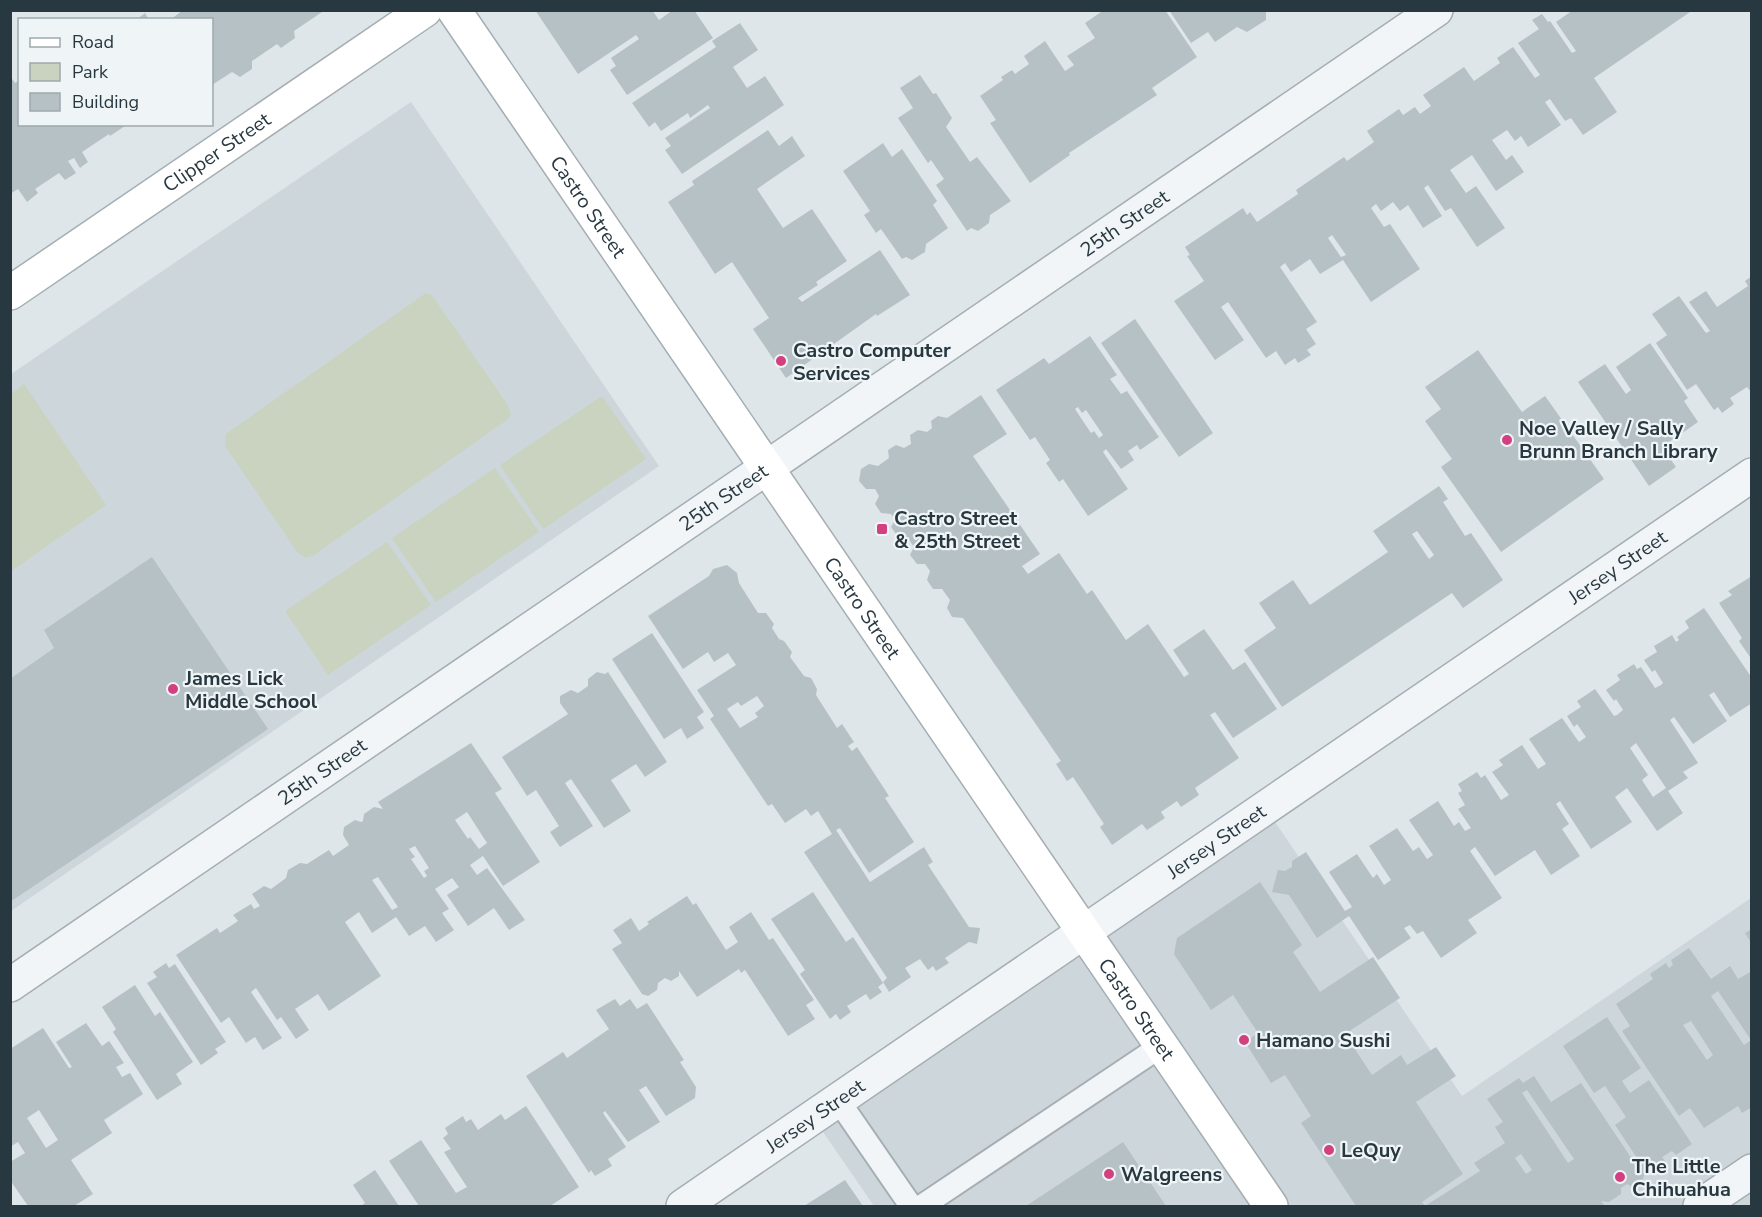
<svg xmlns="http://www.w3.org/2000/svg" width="1762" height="1217" viewBox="0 0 1762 1217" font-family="'Nunito Sans',sans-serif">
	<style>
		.built { fill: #cdd6db }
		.green { fill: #cad3c0 }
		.building { fill: #b6c1c6; fill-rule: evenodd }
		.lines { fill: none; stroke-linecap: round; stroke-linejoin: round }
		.lane-casing { stroke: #a4aeb3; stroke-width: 26 }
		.street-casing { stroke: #a4aeb3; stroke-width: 36 }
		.secondary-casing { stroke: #a4aeb3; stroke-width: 36 }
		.lane { stroke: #f2f5f7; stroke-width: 22 }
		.street { stroke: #f2f5f7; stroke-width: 33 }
		.secondary { stroke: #fff; stroke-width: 33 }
		.poi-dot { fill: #d2407f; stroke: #eff4f6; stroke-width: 2 }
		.labels { text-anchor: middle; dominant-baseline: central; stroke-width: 4.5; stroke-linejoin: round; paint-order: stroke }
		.street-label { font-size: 20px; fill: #283841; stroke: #eff4f6 }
		.poi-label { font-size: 20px; font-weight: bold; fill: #283841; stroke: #eff4f6; text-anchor: start }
	</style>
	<rect width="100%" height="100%" fill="#dfe6e9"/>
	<!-- built -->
	<g class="built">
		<polygon points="411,102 659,466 11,911 11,374"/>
		<polygon points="1273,819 1462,1096 1751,898 1751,1206 874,1206 821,1129"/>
	</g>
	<!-- green -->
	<g class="green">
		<polygon points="426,293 432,295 507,404 511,414 507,420 314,555 306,558 298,553 225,446 226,434"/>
		<polygon points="24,384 106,505 11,571 11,394"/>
		<polygon points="602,396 646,459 543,529 500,465"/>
		<polygon points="495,468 539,532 436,602 392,538"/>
		<polygon points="387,542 431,605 328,675 285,611"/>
	</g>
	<!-- building -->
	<g class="building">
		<polygon points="183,10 325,10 294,31 295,38 281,48 277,44 252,61 252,69 240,77 232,72 212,85 212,20 170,20"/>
		<polygon points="535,10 652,10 659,20 673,10 694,10 713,38 627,95 610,70 616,66 611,58 639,39 636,35 578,74"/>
		<polygon points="1100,10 1165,10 1197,57 1152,88 1157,95 1069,153 1070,155 1030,183 990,123 996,120 980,96 1003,80 1001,77 1012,70 1015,74 1029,64 1024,56 1045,41 1065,71 1074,65 1067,56 1095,38 1085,23 1101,12"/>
		<polygon points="1169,10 1266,10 1266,20 1247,32 1237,27 1215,42 1208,32 1191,43"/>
		<path d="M1573,10H1693L1594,78L1617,112L1583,135L1571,118L1565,121L1550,99L1545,102L1561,125L1528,147L1521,136L1515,141L1507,130L1492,140L1506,160L1512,155L1524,172L1496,191L1472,155L1450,170L1466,193L1476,186L1505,228L1477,247L1451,208L1445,211L1428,185L1424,188L1442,216L1423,228L1408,205L1400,211L1393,202L1381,211L1376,204L1371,208L1384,227L1390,224L1420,269L1371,302L1343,260L1320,274L1310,259L1291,272L1285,263L1280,267L1317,322L1306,329L1316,344L1307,350L1311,355L1298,363L1295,358L1285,365L1276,351L1266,358L1228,302L1221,307L1244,340L1215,360L1174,301L1204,281L1187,256L1190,255L1185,247L1243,208L1247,215L1250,212L1257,222L1298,194L1296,190L1344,157L1347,161L1374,142L1367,131L1399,109L1403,115L1415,107L1420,114L1431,106L1423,95L1464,67L1474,81L1500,63L1497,58L1513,47L1535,78L1540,75L1518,43L1539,29L1532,20L1542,14L1548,22L1550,21L1572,53L1576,51L1556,22ZM1332,235L1346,255L1341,257L1328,238Z"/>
		<polygon points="145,13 149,20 136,20"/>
		<polygon points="740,23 758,50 733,67 747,88 765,76 784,105 682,174 665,150 671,146 665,138 710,108 708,105 690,118 688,113 661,131 655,122 649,127 632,103 716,47 712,41"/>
		<polygon points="920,75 933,94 936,93 952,118 946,127 970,162 977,157 1011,201 990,215 989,223 978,231 971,228 967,231 936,185 944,179 931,160 928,163 898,118 913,108 900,88"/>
		<polygon points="10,76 15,83 20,80 20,124 128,124 110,136 109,134 82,152 88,162 80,168 74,158 68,161 76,173 65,180 59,173 35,189 38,193 27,202 18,189 10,194"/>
		<polygon points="768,130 779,146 792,136 805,156 757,189 783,228 812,209 847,261 816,282 818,285 798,298 802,302 880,250 910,295 877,316 876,314 786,378 753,329 769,318 732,262 715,274 668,202 694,185 692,181"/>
		<polygon points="883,143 892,157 902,149 937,201 933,205 948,228 926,244 925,252 912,260 906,257 902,259 881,229 876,233 864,215 870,211 843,171"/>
		<polygon points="1752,276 1752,393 1747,387 1730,398 1734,404 1722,413 1718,407 1714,410 1696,384 1687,390 1656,343 1667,335 1652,314 1679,296 1706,333 1710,331 1689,302 1706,291 1717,307 1748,286 1745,281"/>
		<polygon points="1135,319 1213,433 1179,457 1101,343"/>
		<path d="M1090,336L1117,375L1110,379L1121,394L1127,391L1159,437L1140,450L1137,445L1128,451L1134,460L1121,469L1106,449L1103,452L1128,489L1088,516L1063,479L1059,482L1046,463L1050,460L1035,437L1030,440L996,390L1044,358L1049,364ZM1078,407L1082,413L1086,410L1103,435L1099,438L1094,431L1091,433L1075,409Z"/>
		<polygon points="1650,343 1688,398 1684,401 1698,422 1662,447 1676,467 1649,486 1578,382 1605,364 1626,394 1631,390 1616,367"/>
		<polygon points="1478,350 1522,412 1545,396 1604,479 1501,552 1441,467 1452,459 1425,421 1441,409 1425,387"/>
		<polygon points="981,395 1007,434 973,456 1040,554 1022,566 1028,574 1059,553 1087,594 1092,590 1126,640 1148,624 1184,677 1189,674 1173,650 1204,629 1233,670 1245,662 1277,709 1233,738 1215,712 1210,715 1239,758 1195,788 1199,795 1181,807 1177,801 1161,812 1165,818 1147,830 1142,824 1112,845 1100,827 1104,824 1073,777 1067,781 1056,764 1061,761 963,618 952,617 947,608 950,600 942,589 933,589 927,580 930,571 925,564 917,564 910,555 914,547 907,537 898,537 891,527 895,520 891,514 881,513 875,504 879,496 875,489 866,489 859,481 861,469 869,464 878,466 889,458 888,450 896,445 904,448 911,444 910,435 918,430 927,432 932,428 931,421 938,416 947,418"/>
		<path d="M1439,486L1448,499L1443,502L1465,536L1471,533L1503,580L1463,608L1452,593L1282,707L1244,650L1276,628L1259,603L1293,580L1310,605L1388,552L1373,531ZM1417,531L1434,555L1429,559L1412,534Z"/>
		<polygon points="152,557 268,729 10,902 10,679 54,648 44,630"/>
		<path d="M727,565L737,573L739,583L758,613H766L774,624L772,628L779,639L784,641L792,652L790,657L804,676L811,678L817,689L816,695L837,728L842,724L854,742L848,746L852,751L857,747L889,796L885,798L914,842L869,873L840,828L836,830L870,882L924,847L933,862L928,865L969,927L980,928L977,944L969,942L945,958L949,963L936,971L933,966L928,970L920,959L905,968L911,977L889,992L883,982L887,978L804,852L832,834L818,811L811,816L806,809L785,823L772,804L768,806L710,719L714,716L697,690L736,665L728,653L714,662L708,652L683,669L648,616L709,576L713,569ZM757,696L764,706L755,713L758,717L740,728L727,709L738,702L741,706Z"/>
		<polygon points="1752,576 1752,660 1739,641 1742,638 1719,603 1732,595 1728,591"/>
		<path d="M1704,608L1752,678V703L1730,717L1714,692L1709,695L1727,721L1693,744L1674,717L1670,720L1698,763L1683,772L1688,778L1668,791L1683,813L1657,831L1627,788L1615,797L1632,822L1591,849L1560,801L1556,804L1569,824L1562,829L1580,856L1551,875L1535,850L1495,876L1475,847L1470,851L1502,898L1468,920L1477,933L1441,958L1423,931L1417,934L1410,925L1404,928L1411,938L1378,960L1349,916L1317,938L1289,895L1272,892L1278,870L1285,871L1292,867V861L1306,852L1345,911L1352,907L1329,872L1357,854L1373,878L1377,874L1384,885L1391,880L1369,846L1397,828L1413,851L1419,847L1427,859L1433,855L1409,820L1438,801L1454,826L1459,822L1465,831L1471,828L1458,809L1465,805L1458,793L1462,791L1458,784L1477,772L1481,778L1485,775L1501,800L1509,795L1492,772L1503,765L1499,760L1522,745L1538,769L1546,764L1529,739L1562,718L1579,742L1586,737L1577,724L1574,727L1567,716L1581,707L1577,701L1595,689L1614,716L1617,715L1623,710L1616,699L1614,701L1606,690L1620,680L1617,675L1634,664L1637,669L1641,667L1655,688L1661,685L1663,683L1655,670L1652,672L1644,660L1657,652L1654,646L1672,635L1676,642L1679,640L1677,637L1689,628L1685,621ZM1636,743L1666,788L1653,797L1642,780L1648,775L1630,748Z"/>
		<polygon points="652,633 704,712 697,717 704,728 687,739 681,728 664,739 612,659"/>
		<polygon points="597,672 605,674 608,672 667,762 645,777 636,764 611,780 631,811 604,828 571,779 565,783 593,826 560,847 550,832 559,826 536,790 527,796 502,757 568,714 560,703 560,696 571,690 578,693 588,686 588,679"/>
		<path d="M471,743L502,789L495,793L540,862L503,886L483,856L470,865L477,875L487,868L525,920L509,930L494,908L468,926L447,895L459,887L452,878L435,889L449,909L442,913L454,930L436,942L425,926L409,936L396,917L372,933L359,912L345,922L381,976L329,1011L318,994L295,1009L309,1030L296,1039L281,1017L277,1020L256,988L251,992L282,1038L263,1050L255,1037L246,1043L229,1017L221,1023L176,955L217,928L220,933L238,921L233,915L251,904L254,909L260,906L252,894L264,886L271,889L286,878L288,870L300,863L307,864L329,850L333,856L349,845L343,835L344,827L355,820L361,822L363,821L364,814L374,807L383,809L378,802ZM467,812L487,843L479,849L470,837L468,839L455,820ZM415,846L429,868L424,871L427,876L424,878L411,859L415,857L409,849ZM378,877L398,907L392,910L372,880Z"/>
		<polygon points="1260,882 1302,945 1293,952 1320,992 1373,957 1400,998 1345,1034 1372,1075 1401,1055 1407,1065 1436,1047 1456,1076 1416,1102 1463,1174 1422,1202 1425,1206 1356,1206 1301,1123 1311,1116 1285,1075 1271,1083 1245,1042 1258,1033 1233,995 1211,1010 1174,954 1177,938"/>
		<polygon points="813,892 846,942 853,937 883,983 878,987 882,992 870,1000 866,994 847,1006 851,1012 840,1020 836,1014 830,1019 800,974 805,970 771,919"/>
		<polygon points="687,896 693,905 696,903 726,950 738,942 729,927 751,912 769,940 773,938 814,1000 806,1005 815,1019 788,1036 745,970 741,973 739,969 697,997 679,971 679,976 671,981 665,978 658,983 657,990 648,996 642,994 612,949 622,943 613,930 631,918 639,931 649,924 647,922"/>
		<polygon points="1752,929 1752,944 1745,933"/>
		<path d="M1689,948L1711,979L1730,966L1738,979L1752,971V1107L1742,1113L1738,1106L1704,1128L1690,1108L1679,1116L1622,1031L1630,1026L1616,1004L1653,979L1650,974L1666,963L1669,968L1673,965L1671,960ZM1718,991L1751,1040L1744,1045L1711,996ZM1691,1021L1713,1055L1707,1060L1683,1025Z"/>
		<polygon points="166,963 169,968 175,964 226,1042 215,1049 218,1053 201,1065 147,983 157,977 153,972"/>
		<polygon points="135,985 155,1016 160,1012 193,1062 176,1074 182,1084 157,1100 113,1032 116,1029 102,1007"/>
		<polygon points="615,999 620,1006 630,999 637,1009 647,1003 684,1060 680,1062 696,1087 695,1098 666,1116 646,1086 639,1090 660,1122 628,1142 605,1111 603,1113 626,1147 608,1159 612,1166 595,1176 591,1170 589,1173 526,1076 563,1052 567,1058 609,1029 596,1010"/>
		<path d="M1607,1017L1641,1068L1622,1081L1630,1093L1649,1080L1692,1144L1676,1155L1672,1151L1662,1157L1666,1162L1647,1174L1645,1171L1643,1179L1632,1187L1627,1184L1621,1188V1194L1609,1202L1601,1201L1604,1205L1601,1206H1425L1480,1171L1474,1163L1505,1143L1495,1127L1503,1122L1487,1099L1519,1078L1523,1083L1534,1076L1551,1102L1581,1083L1630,1156L1637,1158L1615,1125L1626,1117L1605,1086L1594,1093L1563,1046ZM1527,1090L1574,1159L1568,1163L1522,1093ZM1521,1154L1532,1170L1526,1174L1515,1158Z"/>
		<path d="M86,1023L102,1046L109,1041L124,1063L116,1067L122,1077L130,1073L143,1094L104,1120L112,1133L71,1160L93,1194L74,1206H28L10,1180V1162L25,1153L18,1142L10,1147V1049L43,1028L69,1068L72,1067L56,1042ZM39,1110L58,1140L46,1148L27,1118Z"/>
		<polygon points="526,1106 579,1187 550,1206 419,1206 389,1161 421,1140 456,1193 467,1187 444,1152 451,1149 443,1138 448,1134 445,1128 463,1116 466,1122 471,1119 478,1130 501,1114 505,1120"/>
		<polygon points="1123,1142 1166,1206 1026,1206"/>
		<polygon points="375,1170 399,1206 361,1206 365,1203 353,1185"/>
		<polygon points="845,1180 863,1206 804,1206"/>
	</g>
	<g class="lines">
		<!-- lane casing -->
		<g class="lane-casing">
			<g id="lane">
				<polyline points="838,1100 911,1206"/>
				<polyline points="922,1206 1161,1046"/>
			</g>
		</g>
		<!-- street casing -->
		<g class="street-casing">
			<g id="street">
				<path id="s1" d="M10,985L1436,10"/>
				<path id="s2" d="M683,1206L1752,475"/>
				<polyline points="1700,1206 1752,1171"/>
			</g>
		</g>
		<!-- secondary casing -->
		<g class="secondary-casing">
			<g id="secondary">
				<path id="s3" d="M454,10L1271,1206"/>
				<path id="s4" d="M10,293L425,10"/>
			</g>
		</g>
		<!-- lane -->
		<use href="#lane" class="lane"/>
		<!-- street -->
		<use href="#street" class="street"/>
		<!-- secondary -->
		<use href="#secondary" class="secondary"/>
	</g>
	<!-- markers -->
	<g class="poi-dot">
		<circle cx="781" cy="361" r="6"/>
		<circle cx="1507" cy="440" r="6"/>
		<rect x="876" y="523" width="12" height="12" rx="3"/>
		<circle cx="173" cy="689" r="6"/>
		<circle cx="1244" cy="1040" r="6"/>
		<circle cx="1329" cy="1150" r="6"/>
		<circle cx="1109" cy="1174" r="6"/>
		<circle cx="1620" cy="1177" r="6"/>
	</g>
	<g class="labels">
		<!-- street labels -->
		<g class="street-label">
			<text stroke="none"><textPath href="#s4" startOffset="250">Clipper Street</textPath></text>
			<text stroke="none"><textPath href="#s3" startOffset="238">Castro Street</textPath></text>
			<text stroke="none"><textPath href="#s1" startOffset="1350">25th Street</textPath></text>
			<text stroke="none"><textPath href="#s1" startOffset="864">25th Street</textPath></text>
			<text stroke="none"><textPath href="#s2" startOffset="1132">Jersey Street</textPath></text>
			<text stroke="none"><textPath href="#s3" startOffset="724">Castro Street</textPath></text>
			<text stroke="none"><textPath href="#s1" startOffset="378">25th Street</textPath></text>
			<text stroke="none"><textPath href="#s2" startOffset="646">Jersey Street</textPath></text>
			<text stroke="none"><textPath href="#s3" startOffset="1210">Castro Street</textPath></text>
			<text stroke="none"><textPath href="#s2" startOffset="160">Jersey Street</textPath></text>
		</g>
		<!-- poi labels -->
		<g class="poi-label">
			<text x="793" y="350">Castro Computer<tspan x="793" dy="23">Services</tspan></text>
			<text x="1519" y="428">Noe Valley / Sally<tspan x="1519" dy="23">Brunn Branch Library</tspan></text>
			<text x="894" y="518">Castro Street<tspan x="894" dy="23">&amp; 25th Street</tspan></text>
			<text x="185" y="678">James Lick<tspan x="185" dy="23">Middle School</tspan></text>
			<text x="1256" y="1040">Hamano Sushi</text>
			<text x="1341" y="1150">LeQuy</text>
			<text x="1632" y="1166">The Little<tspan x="1632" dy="23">Chihuahua</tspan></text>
			<text x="1121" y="1174">Walgreens</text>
		</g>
	</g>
	<!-- border -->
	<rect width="1762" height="1217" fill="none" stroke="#283841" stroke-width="24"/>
	<!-- legend -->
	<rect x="18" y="18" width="195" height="108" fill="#eff4f6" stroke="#9fa9ae" stroke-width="1.5"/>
	<rect x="30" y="38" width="30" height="9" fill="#ffffff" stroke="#9fa9ae" stroke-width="1.5"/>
	<text x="72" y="48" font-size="18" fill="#283841">Road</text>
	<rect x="30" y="63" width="30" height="18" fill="#cad3c0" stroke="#9fa9ae" stroke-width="1.5"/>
	<text x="72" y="78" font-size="18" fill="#283841">Park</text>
	<rect x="30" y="93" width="30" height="18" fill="#b6c1c6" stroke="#9fa9ae" stroke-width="1.5"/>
	<text x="72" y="108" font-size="18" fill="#283841">Building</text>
</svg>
